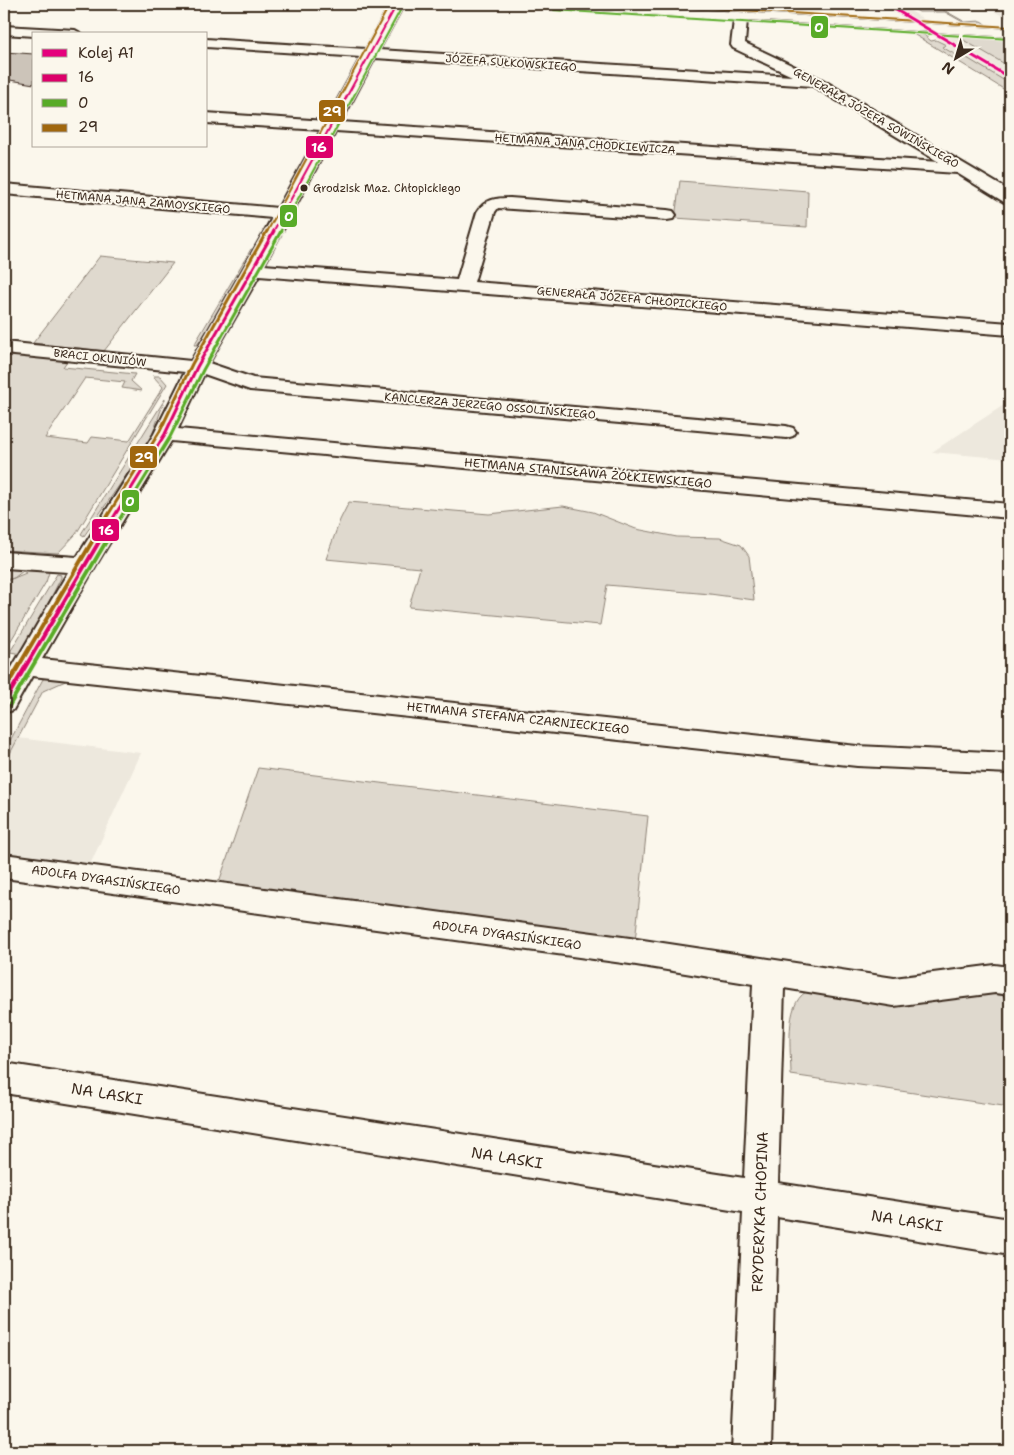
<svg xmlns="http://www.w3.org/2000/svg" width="1014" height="1455" viewBox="0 0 1014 1455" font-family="'Shantell Sans',sans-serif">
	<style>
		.built { fill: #ede8dd }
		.green { fill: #dfd9ce; stroke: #8d8276 }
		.building { fill: #ccc4b9; stroke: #3b2a1e }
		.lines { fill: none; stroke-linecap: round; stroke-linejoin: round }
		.minor-casing { stroke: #3b2a1e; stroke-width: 4 }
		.minor { fill: #fbf7ec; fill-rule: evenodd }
		.bus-1-far2-casing { stroke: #fbf7ec; stroke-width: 4 }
		.bus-1-far1-casing { stroke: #fbf7ec; stroke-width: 6 }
		.bus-1-casing { stroke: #fbf7ec; stroke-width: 8 }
		.bus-2-far2-casing { stroke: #fbf7ec; stroke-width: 4 }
		.bus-2-far1-casing { stroke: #fbf7ec; stroke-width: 6 }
		.bus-2-casing { stroke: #fbf7ec; stroke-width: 8 }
		.bus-3-far2-casing { stroke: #fbf7ec; stroke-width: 4 }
		.bus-3-far1-casing { stroke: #fbf7ec; stroke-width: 6 }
		.bus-3-casing { stroke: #fbf7ec; stroke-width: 8 }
		.bus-1-far2 { stroke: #dc006a; stroke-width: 2 }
		.bus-1-far1 { stroke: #dc006a; stroke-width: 3 }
		.bus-1 { stroke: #dc006a; stroke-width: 4 }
		.bus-2-far2 { stroke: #58ab27; stroke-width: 2 }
		.bus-2-far1 { stroke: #58ab27; stroke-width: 3 }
		.bus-2 { stroke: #58ab27; stroke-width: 4 }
		.bus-3-far2 { stroke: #a0670e; stroke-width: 2 }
		.bus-3-far1 { stroke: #a0670e; stroke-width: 3 }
		.bus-3 { stroke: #a0670e; stroke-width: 4 }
		.rail-1-casing { stroke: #fbf7ec; stroke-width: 5 }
		.rail-1 { stroke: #e5007d; stroke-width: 3 }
		.bus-dot { fill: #3b2a1e; stroke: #fbf7ec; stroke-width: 2 }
		.labels { text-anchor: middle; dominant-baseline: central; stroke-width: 4; stroke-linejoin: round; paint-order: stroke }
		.far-street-label { font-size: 11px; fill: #3b2a1e; stroke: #fbf7ec }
		.bus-label { font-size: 11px; fill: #3b2a1e; stroke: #fbf7ec; text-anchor: start }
		.street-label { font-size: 12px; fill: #3b2a1e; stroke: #fbf7ec }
		.near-street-label { font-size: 15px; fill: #3b2a1e; stroke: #fbf7ec }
		.line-badge { stroke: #fbf7ec; stroke-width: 2 }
		.badge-label { font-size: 14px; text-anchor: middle; font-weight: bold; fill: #fff }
	</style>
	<rect width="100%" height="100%" fill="#fbf7ec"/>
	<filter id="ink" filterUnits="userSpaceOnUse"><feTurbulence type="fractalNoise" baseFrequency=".02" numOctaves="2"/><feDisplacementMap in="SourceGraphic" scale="10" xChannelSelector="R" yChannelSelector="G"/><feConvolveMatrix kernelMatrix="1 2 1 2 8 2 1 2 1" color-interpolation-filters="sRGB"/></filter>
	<g filter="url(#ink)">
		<!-- built -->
		<g class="built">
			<polygon points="879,4 899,4 925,20 950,25 910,22"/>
			<polygon points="981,4 1010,4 1010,20"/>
			<polygon points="917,32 953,34 1010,67 1010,84 942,46 945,45 934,36"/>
			<polygon points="1010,401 1010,459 932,452"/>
			<polygon points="18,738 141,753 89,867 4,855 4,765"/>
		</g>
		<!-- green -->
		<g class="green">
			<polygon points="905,4 933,4 965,22 981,21 987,25 970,26 945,12 919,12"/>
			<polygon points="910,32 924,35 931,41 936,40 946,45 942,47 958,56 962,55 1010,84 1010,93"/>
			<polygon points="953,34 1010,37 1010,67"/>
			<polygon points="680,181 808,191 807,227 675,218"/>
			<polygon points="251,249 255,250 222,309 197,345 194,345"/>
			<polygon points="100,256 173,263 104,351 33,343"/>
			<polygon points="4,354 67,361 63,367 135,374 131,381 142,391 122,388 125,382 85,378 45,438 88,443 92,437 129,441 163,387 153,376 160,376 167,384 76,534 58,553 4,550"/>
			<polygon points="165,399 150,441 84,536 81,534"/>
			<polygon points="349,502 489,514 563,506 593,512 636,529 677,537 720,538 741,545 749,556 754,600 710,594 607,585 600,625 409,607 420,568 326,559 340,520"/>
			<polygon points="4,565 51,566 46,582 4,652 4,582 26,573 23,571 14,578 4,580"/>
			<polygon points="57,574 61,575 61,578 22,654 10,652"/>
			<polygon points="51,677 70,679 43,691 4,765 4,752 43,679"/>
			<polygon points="258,768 648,816 635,942 218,885"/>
			<path d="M998,988L1010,1007V1107L791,1075C791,1051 784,1005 806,992Z"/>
		</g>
		<!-- building -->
		<polygon class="building" points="4,52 34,54 34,84 4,79"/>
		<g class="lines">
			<!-- minor casing -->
			<g class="minor-casing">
				<g id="minor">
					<path d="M390,4H404L379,50L792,76L733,48L731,45L734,20L554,8L547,4H613L1010,29V37L747,20L745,43L821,79L1010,191V203L1004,202L957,173L336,131L264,265L457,280L477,212C485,199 496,198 510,198L667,210L673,211L676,215L673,219L667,220L498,208L495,212L474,282L1010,323V335L259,276L209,363L253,378L786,426L793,428L796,432L793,436L786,438L250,390L204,374L178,429L1010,504V518L171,441L96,565L42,659L857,746L1010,753V773L857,766L32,676L13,710L4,713V681L68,572L4,568V552L77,557L154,434L185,372L4,354V342L191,361L272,218L4,194V184L278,208L321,130L206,123V113L326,121L361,57L206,47V39L366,49ZM375,58L813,86L939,162L341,122Z"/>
					<polygon points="4,26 75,30 82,34 34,34 34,36 4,34"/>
					<polygon points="4,854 630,938 894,978 995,965 1010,967 1010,995 995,993 894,1006 784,988 778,1183 1010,1219 1010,1255 777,1217 771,1451 732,1451 743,1212 4,1093 4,1063 744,1178 753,984 630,964 4,878"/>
				</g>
			</g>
			<!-- minor -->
			<use href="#minor" class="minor"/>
			<!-- bus-1-far2 casing -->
			<g class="bus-1-far2-casing">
				<polyline id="bus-1-far2" points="273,232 397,4"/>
			</g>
			<!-- bus-1-far1 casing -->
			<g class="bus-1-far1-casing">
				<polyline id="bus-1-far1" points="102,536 165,434 197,367 274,231"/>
			</g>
			<!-- bus-1 casing -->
			<g class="bus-1-casing">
				<polyline id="bus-1" points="4,703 103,535"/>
			</g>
			<!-- bus-2-far2 casing -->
			<g class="bus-2-far2-casing">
				<g id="bus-2-far2">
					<polyline points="554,10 1010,39"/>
					<polyline points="280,232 402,7"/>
				</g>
			</g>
			<!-- bus-2-far1 casing -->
			<g class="bus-2-far1-casing">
				<polyline id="bus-2-far1" points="109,536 170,437 203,370 281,231"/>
			</g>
			<!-- bus-2 casing -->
			<g class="bus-2-casing">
				<polyline id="bus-2" points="9,706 110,535"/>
			</g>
			<!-- bus-3-far2 casing -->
			<g class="bus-3-far2-casing">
				<g id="bus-3-far2">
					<polyline points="649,4 1010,27"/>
					<polyline points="267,232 390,4"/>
				</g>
			</g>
			<!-- bus-3-far1 casing -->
			<g class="bus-3-far1-casing">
				<polyline id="bus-3-far1" points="95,536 160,431 192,364 267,231"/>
			</g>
			<!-- bus-3 casing -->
			<g class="bus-3-casing">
				<polyline id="bus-3" points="4,691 96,535"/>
			</g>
			<!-- bus-1-far2 -->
			<use href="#bus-1-far2" class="bus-1-far2"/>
			<!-- bus-1-far1 -->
			<use href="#bus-1-far1" class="bus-1-far1"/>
			<!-- bus-1 -->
			<use href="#bus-1" class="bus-1"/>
			<!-- bus-2-far2 -->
			<use href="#bus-2-far2" class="bus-2-far2"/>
			<!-- bus-2-far1 -->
			<use href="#bus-2-far1" class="bus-2-far1"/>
			<!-- bus-2 -->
			<use href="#bus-2" class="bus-2"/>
			<!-- bus-3-far2 -->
			<use href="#bus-3-far2" class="bus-3-far2"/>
			<!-- bus-3-far1 -->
			<use href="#bus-3-far1" class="bus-3-far1"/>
			<!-- bus-3 -->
			<use href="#bus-3" class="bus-3"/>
			<!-- rail-1 casing -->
			<g class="rail-1-casing">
				<polyline id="rail-1" points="886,4 1010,78"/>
			</g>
			<!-- rail-1 -->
			<use href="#rail-1" class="rail-1"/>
		</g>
	</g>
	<!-- markers -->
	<circle class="bus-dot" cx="304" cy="188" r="4.5"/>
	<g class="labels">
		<!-- far-street labels -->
		<g class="far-street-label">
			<text transform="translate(511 63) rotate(4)">JÓZEFA SUŁKOWSKIEGO</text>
			<text transform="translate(876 118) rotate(30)">GENERAŁA JÓZEFA SOWIŃSKIEGO</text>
			<text transform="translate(585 144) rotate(4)">HETMANA JANA CHODKIEWICZA</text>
			<text transform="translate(143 202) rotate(5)">HETMANA JANA ZAMOYSKIEGO</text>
			<text transform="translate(632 299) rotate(5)">GENERAŁA JÓZEFA CHŁOPICKIEGO</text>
			<text transform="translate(100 358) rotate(6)">BRACI OKUNIÓW</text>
			<text transform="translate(490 406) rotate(5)">KANCLERZA JERZEGO OSSOLIŃSKIEGO</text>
		</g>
		<!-- bus labels -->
		<g class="bus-label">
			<text x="313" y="188">Grodzisk Maz. Chłopickiego</text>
		</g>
		<!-- street labels -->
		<g class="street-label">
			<text transform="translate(588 473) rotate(5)">HETMANA STANISŁAWA ŻÓŁKIEWSKIEGO</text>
			<text transform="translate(518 718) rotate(6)">HETMANA STEFANA CZARNIECKIEGO</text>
			<text transform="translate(106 880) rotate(8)">ADOLFA DYGASIŃSKIEGO</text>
			<text transform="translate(507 935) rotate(8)">ADOLFA DYGASIŃSKIEGO</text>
		</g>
		<!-- near-street labels -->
		<g class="near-street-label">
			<text transform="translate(107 1094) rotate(9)">NA LASKI</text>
			<text transform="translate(507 1158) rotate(9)">NA LASKI</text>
			<text transform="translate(760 1212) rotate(-88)">FRYDERYKA CHOPINA</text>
			<text transform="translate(907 1221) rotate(9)">NA LASKI</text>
		</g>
	</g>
	<g class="line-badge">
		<rect x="810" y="15" width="19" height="24" rx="5" fill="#58ab27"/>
		<rect x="318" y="99" width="28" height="24" rx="5" fill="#a0670e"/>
		<rect x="305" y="135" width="29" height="24" rx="5" fill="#dc006a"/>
		<rect x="279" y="204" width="19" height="24" rx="5" fill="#58ab27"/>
		<rect x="129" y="445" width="29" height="24" rx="5" fill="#a0670e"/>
		<rect x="121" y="489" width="19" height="24" rx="5" fill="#58ab27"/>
		<rect x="91" y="518" width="29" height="24" rx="5" fill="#dc006a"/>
	</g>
	<g class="badge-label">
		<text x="819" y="32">0</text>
		<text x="332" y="116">29</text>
		<text x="319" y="152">16</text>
		<text x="289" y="221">0</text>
		<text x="144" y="462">29</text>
		<text x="130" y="506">0</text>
		<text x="106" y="535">16</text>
	</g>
	<!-- margin -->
	<rect width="1014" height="1455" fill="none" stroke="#fbf7ec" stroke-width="20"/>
	<rect x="10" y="10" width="994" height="1435" fill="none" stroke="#3b2a1e" stroke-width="2" filter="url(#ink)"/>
	<!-- legend -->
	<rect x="32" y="32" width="175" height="115" fill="#fbf7ec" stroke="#aea59a"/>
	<rect x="42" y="49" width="25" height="8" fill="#e5007d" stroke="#aea59a"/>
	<text x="78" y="58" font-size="15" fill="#3b2a1e">Kolej A1</text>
	<rect x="42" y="74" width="25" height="8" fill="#dc006a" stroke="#aea59a"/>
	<text x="78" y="82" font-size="15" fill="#3b2a1e">16</text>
	<rect x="42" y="99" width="25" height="8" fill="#58ab27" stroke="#aea59a"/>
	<text x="78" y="108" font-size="15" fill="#3b2a1e">0</text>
	<rect x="42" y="124" width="25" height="8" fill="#a0670e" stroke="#aea59a"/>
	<text x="78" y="132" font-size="15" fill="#3b2a1e">29</text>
	<!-- north arrow -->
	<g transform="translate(956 58) rotate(218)" stroke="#fbf7ec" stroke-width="4" paint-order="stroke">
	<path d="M0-4L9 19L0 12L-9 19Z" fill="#3b2a1e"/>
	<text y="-8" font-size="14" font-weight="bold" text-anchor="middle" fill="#3b2a1e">N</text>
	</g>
</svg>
